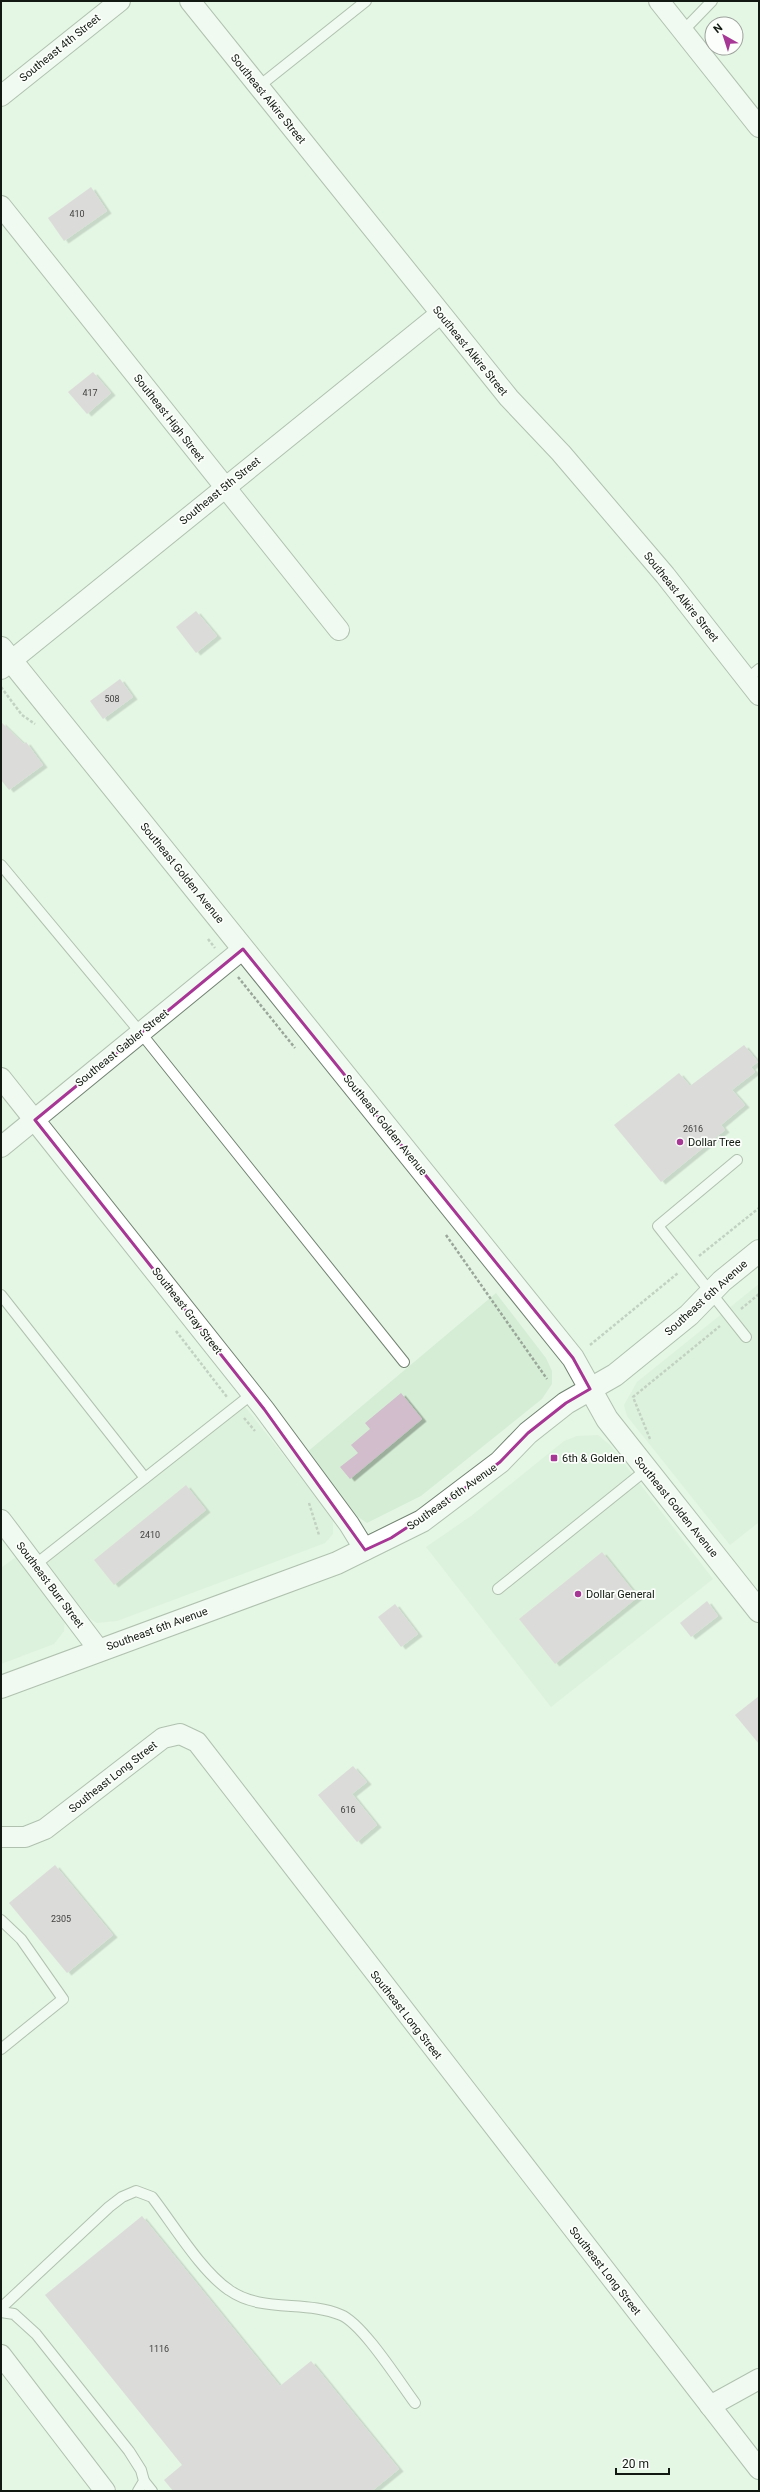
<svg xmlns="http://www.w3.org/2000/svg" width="760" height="2492" viewBox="0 0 760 2492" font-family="Roboto,sans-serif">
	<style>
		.built { fill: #d5edd5 }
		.building { fill: #d1bdcc; filter: url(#shadow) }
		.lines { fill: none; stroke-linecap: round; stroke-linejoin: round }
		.service-casing { stroke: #728272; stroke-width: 12 }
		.minor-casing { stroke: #728272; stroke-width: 22 }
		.tertiary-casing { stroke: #728272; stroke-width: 24 }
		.primary-casing { stroke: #728272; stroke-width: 24 }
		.path { stroke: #99a699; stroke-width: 2.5; stroke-dasharray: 3 2; stroke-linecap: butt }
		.service { stroke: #fff; stroke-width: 10 }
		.minor { stroke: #fff; stroke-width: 20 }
		.tertiary { stroke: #fff; stroke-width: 22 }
		.primary { stroke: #fff; stroke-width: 22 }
		.marked { fill: none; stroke: #a73795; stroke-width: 3; stroke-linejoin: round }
		.poi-dot { fill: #a73795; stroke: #fbfefa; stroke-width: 1.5 }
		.labels { text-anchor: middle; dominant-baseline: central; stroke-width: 3.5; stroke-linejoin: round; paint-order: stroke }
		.number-label { font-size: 9px; fill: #424140 }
		.street-label { font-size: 11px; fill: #121812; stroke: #fbfefa }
		.poi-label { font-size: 11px; fill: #121812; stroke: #fbfefa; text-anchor: start }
	</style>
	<defs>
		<filter id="shadow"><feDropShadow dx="4.5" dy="2.5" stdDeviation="0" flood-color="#0004"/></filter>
	</defs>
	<rect width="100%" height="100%" fill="#e4f5e4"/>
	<!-- built -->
	<g class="built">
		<polygon points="759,1284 759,1522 730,1545 627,1416 624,1405 637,1382"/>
		<polygon points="496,1293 546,1358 552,1371 552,1384 542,1399 421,1496 367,1523 358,1517 306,1453"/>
		<polygon points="243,1404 328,1512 333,1521 333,1534 325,1543 117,1621 97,1623 89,1618 45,1562"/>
		<polygon points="598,1435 610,1445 713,1579 551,1707 426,1547 471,1516 564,1441 577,1436"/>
		<polygon points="16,1557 65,1620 64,1631 54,1644 1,1664 1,1568"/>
	</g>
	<!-- building -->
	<g class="building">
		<polygon points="91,187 107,211 64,241 48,218"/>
		<polygon points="93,372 111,393 87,414 68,392"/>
		<polygon points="196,611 217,636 196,653 176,627"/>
		<polygon points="120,679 133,697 103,719 90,701"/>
		<polygon points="1,722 24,744 26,742 43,765 9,790 1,780"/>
		<polygon points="744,1045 758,1062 751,1067 755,1072 732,1090 745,1105 721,1125 725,1130 661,1182 614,1125 679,1073 690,1086"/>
		<polygon points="401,1393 422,1419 350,1479 340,1467 358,1453 351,1445 370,1429 365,1423"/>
		<polygon points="186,1485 206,1510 114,1585 94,1560"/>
		<polygon points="602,1552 638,1597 555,1664 519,1619"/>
		<polygon points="707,1601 718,1616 691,1637 680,1623"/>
		<polygon points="395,1604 418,1634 401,1647 378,1617"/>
		<polygon points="759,1696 759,1744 735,1715"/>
		<polygon points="353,1766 367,1782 352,1794 377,1825 357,1842 318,1795"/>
		<polygon points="55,1865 113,1935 67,1973 9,1903"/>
		<polygon points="142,2216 280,2386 311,2361 399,2469 372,2491 173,2491 164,2480 182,2465 45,2295"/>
	</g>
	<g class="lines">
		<!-- service casing -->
		<g class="service-casing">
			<g id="service">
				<polyline points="683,31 712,1"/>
				<polyline points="258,87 366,1"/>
				<polyline points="747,679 759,669"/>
				<polyline points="1,865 140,1032 404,1362"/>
				<polyline points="737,1160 658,1226 746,1337"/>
				<polyline points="1,1295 145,1478"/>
				<polyline points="36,1564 252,1394"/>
				<polyline points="498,1589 646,1470"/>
				<polyline points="1,1920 21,1939 63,1999 1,2049"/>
				<path d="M1,2308L109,2207L122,2197L136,2191L152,2197C173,2224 201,2271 229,2290C261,2313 306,2300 341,2315C363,2324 400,2383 415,2403"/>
				<polyline points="1,2312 14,2314 36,2334 129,2451 141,2470 144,2481 138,2491"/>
				<polyline points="144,2481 152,2491"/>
			</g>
		</g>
		<!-- minor casing -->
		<g class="minor-casing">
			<g id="minor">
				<polyline points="190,1 509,398 561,453 665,575 759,695"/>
				<polyline points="659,1 759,127"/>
				<polyline points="1,96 120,1"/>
				<polyline points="1,206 339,630"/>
				<polyline points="1,669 440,314"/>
				<polyline points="1,1078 264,1409 349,1524 365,1550"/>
				<polyline points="1,1147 243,949"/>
				<polyline points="1,1520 99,1650"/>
				<polyline points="1,1837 25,1837 45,1829 163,1738 180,1734 197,1742 759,2469"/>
				<polyline points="1,2355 105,2491"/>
				<polyline points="710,2406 759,2379"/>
			</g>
		</g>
		<!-- tertiary casing -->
		<g class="tertiary-casing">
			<polyline id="tertiary" points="1,648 573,1358 607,1419 759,1611"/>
		</g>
		<!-- primary casing -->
		<g class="primary-casing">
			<polyline id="primary" points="1,1687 337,1563 422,1521 500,1462 528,1433 566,1403 615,1375 689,1315 722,1281 759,1251"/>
		</g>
		<!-- path -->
		<g class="path">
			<polyline points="1,687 22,715 35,724"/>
			<polyline points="208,939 215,948"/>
			<polyline points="238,977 295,1048"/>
			<polyline points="446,1235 547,1379"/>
			<polyline points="699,1256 759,1208"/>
			<polyline points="741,1309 759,1294"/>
			<polyline points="176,1331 227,1397"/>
			<polyline points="590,1345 678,1273"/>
			<polyline points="244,1418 255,1431"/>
			<polyline points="650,1439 633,1397 720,1326"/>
			<polyline points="309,1503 319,1535"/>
		</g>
		<!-- service -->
		<use href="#service" class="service"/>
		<!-- minor -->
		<use href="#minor" class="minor"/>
		<!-- tertiary -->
		<use href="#tertiary" class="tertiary"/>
		<!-- primary -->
		<use href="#primary" class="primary"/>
	</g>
	<!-- marked area -->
	<path d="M0 0H760V2492H0ZM243,949L573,1358L590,1389L566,1403L528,1433L500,1462L449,1500L391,1538L365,1550L264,1409L35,1120Z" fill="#e4f5e4" fill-opacity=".55" fill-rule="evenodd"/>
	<path class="marked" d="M243,949L573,1358L590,1389L566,1403L528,1433L500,1462L449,1500L391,1538L365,1550L264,1409L35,1120Z"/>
	<!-- markers -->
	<g class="poi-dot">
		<circle cx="680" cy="1142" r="4"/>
		<rect x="550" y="1454" width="8" height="8" rx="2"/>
		<circle cx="578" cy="1594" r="4"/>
	</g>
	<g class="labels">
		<!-- number labels -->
		<g class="number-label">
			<text x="77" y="214">410</text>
			<text x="90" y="393">417</text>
			<text x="112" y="699">508</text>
			<text x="693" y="1129">2616</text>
			<text x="150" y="1535">2410</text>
			<text x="348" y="1810">616</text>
			<text x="61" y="1919">2305</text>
			<text x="159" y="2349">1116</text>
		</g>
		<!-- street labels -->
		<g class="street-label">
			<text transform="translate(60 48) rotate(-39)">Southeast 4th Street</text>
			<text transform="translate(268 99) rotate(51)">Southeast Alkire Street</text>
			<text transform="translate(470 351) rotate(51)">Southeast Alkire Street</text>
			<text transform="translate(169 418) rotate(52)">Southeast High Street</text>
			<text transform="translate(220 491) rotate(-39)">Southeast 5th Street</text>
			<text transform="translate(681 597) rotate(51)">Southeast Alkire Street</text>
			<text transform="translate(182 873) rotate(51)">Southeast Golden Avenue</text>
			<text transform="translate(122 1048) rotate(-39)">Southeast Gabler Street</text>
			<text transform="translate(385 1125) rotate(51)">Southeast Golden Avenue</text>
			<text transform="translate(706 1298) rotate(-42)">Southeast 6th Avenue</text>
			<text transform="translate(187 1311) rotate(52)">Southeast Gray Street</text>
			<text transform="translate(452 1497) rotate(-35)">Southeast 6th Avenue</text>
			<text transform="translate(676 1507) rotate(51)">Southeast Golden Avenue</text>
			<text transform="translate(50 1585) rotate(53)">Southeast Burr Street</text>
			<text transform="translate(157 1629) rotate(-20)">Southeast 6th Avenue</text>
			<text transform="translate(113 1777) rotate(-38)">Southeast Long Street</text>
			<text transform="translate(406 2015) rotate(52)">Southeast Long Street</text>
			<text transform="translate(605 2271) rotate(52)">Southeast Long Street</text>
		</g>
		<!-- poi labels -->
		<g class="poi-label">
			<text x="688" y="1142">Dollar Tree</text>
			<text x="562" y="1458">6th &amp; Golden</text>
			<text x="586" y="1594">Dollar General</text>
		</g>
	</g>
	<!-- border -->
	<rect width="760" height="2492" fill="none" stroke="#121812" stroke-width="4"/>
	<!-- north arrow -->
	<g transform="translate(724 36) rotate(321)"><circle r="19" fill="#fbfefa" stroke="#9ea29d"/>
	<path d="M0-3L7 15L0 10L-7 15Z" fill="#a73795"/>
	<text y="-6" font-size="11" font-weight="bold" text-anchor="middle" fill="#121812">N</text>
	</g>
	<!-- scale -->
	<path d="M616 2468v6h53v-6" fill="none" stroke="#121812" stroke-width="2"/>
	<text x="622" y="2468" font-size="12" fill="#121812" stroke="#fbfefa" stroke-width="3" paint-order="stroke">20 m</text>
</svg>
